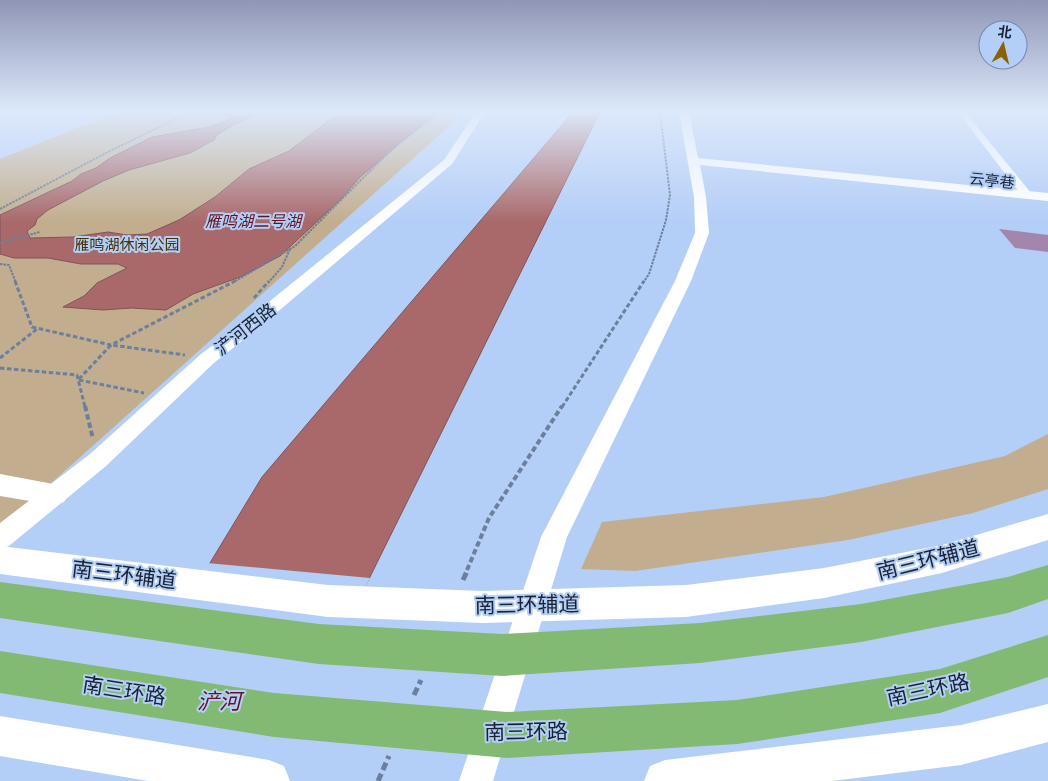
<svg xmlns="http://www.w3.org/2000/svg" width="1048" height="781" viewBox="0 0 1048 781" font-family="'Roboto Condensed','Noto Sans SC',sans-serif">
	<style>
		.green { fill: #c2ae8e }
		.water { fill: #a9696a; stroke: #7e5459 }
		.pier { fill: #b3cef7 }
		.building { fill: #a486ad }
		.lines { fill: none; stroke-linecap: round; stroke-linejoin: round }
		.path-far3 { stroke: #6c7f9c; stroke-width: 2; stroke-dasharray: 2.5 1; stroke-linecap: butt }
		.path-far2 { stroke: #6c7f9c; stroke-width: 3; stroke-dasharray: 4.5 2.5; stroke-linecap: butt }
		.path-far1 { stroke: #6c7f9c; stroke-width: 4; stroke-dasharray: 5.5 3; stroke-linecap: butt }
		.path { stroke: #6c7f9c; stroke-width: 5; stroke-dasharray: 8 4; stroke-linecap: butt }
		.minor { fill: #fff; fill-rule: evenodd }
		.tertiary { fill: #fff; fill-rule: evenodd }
		.secondary { fill: #fff; fill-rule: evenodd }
		.trunk { fill: #83ba73; fill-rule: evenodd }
		.labels { text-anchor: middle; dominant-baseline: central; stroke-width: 4; stroke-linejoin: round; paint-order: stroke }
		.far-street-label { font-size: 15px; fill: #182231; stroke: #b3cef7 }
		.far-park-label { font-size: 15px; fill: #473001; stroke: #b3cef7 }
		.far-water-label { font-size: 16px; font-style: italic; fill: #63131d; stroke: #b3cef7 }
		.street-label { font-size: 18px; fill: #182231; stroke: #b3cef7 }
		.near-street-label { font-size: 21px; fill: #182231; stroke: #b3cef7 }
		.near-water-label { font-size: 22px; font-style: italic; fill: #63131d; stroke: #b3cef7 }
	</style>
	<rect width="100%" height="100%" fill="#b3cef7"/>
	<!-- green -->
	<g class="green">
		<polygon points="117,112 465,112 0,529 0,159"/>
		<polygon points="1048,434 1048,489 973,513 848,540 635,571 581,569 602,522 824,497 1005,456"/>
	</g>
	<!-- water -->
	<g class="water">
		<polygon points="218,112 258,113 233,125 217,135 214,140 190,153 129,170 103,181 48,210 37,219 35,225 27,231 30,238 73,237 108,232 127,235 147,234 179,220 215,197 249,169 289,151 340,112 437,112 360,177 342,198 280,256 240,277 193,294 166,310 131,308 103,310 63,307 84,296 97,283 127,268 118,264 81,264 48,258 14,258 0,254 0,215 72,181 81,174 96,168 110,158 152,137 209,127 228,120 229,116"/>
		<polygon points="573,112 600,112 269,781 78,781 262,477"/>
	</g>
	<!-- pier -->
	<polygon class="pier" points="207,563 370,578 272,781 75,781"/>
	<!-- building -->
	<polygon class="building" points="999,229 1048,235 1048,252 1015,248"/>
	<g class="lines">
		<!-- path-far3 -->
		<g class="path-far3">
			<polyline points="0,209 106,153 190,112"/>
			<polyline points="0,243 40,232"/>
			<polyline points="0,264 9,265 16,283"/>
			<polyline points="232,283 295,246 395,146 441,112"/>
			<polyline points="268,283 282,267 290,249"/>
			<polyline points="643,283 649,274 666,220 670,195 660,112"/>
		</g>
		<!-- path-far2 -->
		<g class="path-far2">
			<polyline points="15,281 32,327 111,345 235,281"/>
			<polyline points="254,298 269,281"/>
			<polyline points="0,358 37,329"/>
			<polyline points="0,368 77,375 85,407"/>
			<polyline points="79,379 111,345 185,355"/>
			<polyline points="79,380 144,393"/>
			<polyline points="562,407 644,281"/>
		</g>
		<!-- path-far1 -->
		<g class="path-far1">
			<polyline points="85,406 93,439"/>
			<polyline points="467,570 489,518 562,406"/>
		</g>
		<!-- path -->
		<g class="path">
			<polyline points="463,580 468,569"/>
			<polyline points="414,695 421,680"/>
			<polyline points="378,781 389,756"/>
		</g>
		<!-- minor -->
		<polygon class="minor" points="958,112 965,112 1031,193 1031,197 1023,197"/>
		<!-- tertiary -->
		<g class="tertiary">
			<polygon points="476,112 485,112 452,164 255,331 215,362 106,466 9,546 0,549 0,523 90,454 201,354 243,323 444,160"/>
			<polygon points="679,112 689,112 698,158 1048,193 1048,201 700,165 706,197 709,233 691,281 567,537 493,781 459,781 541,537 675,281 695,233 694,197"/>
		</g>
		<!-- secondary -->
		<g class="secondary">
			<polygon points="0,474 64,486 68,494 64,502 54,505 0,496"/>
			<polygon points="1048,514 1048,540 942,573 824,598 686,617 483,623 328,617 0,574 0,546 328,585 483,591 686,585 824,568 942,545"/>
			<polygon points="1048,704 1048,742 961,765 832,781 644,781 650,766 665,760 961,725"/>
			<polygon points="0,716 269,760 284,766 290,781 148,781 0,756"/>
		</g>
		<!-- trunk -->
		<g class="trunk">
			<polygon points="1048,565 1048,599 1008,613 861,642 700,663 502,676 319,664 0,618 0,582 319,624 502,634 700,623 861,604 1008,577"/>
			<polygon points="1048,635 1048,677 940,713 737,744 507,758 274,737 0,693 0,651 274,693 507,712 737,700 940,669"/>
		</g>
	</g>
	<!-- sky -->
	<linearGradient id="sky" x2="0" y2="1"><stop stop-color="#8f96b6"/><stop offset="0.5" stop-color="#dde9fb"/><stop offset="1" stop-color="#dde9fb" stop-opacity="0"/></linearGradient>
	<rect width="1048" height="222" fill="url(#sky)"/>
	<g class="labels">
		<!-- far-street labels -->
		<g class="far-street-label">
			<text transform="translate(992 181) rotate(6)">云亭巷</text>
		</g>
		<!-- far-park labels -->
		<g class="far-park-label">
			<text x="127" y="245">雁鸣湖休闲公园</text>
		</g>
		<!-- far-water labels -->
		<g class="far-water-label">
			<text x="253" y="221">雁鸣湖二号湖</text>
		</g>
		<!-- street labels -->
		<g class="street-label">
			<text transform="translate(245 329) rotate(-38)">浐河西路</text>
		</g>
		<!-- near-street labels -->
		<g class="near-street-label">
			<text transform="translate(928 560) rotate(-14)">南三环辅道</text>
			<text transform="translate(124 575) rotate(7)">南三环辅道</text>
			<text transform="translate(527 605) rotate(-1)">南三环辅道</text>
			<text transform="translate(928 690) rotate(-12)">南三环路</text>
			<text transform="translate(124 691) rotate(9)">南三环路</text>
			<text transform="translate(526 732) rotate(-1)">南三环路</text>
		</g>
		<!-- near-water labels -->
		<g class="near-water-label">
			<text x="219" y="701">浐河</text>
		</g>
	</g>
	<!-- north arrow -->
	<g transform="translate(1003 45) rotate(8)"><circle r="24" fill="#b3cef7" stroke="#7589a8"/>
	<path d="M0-4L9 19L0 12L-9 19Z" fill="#8b6102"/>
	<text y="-8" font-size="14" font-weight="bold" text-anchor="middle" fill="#182231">北</text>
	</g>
</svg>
